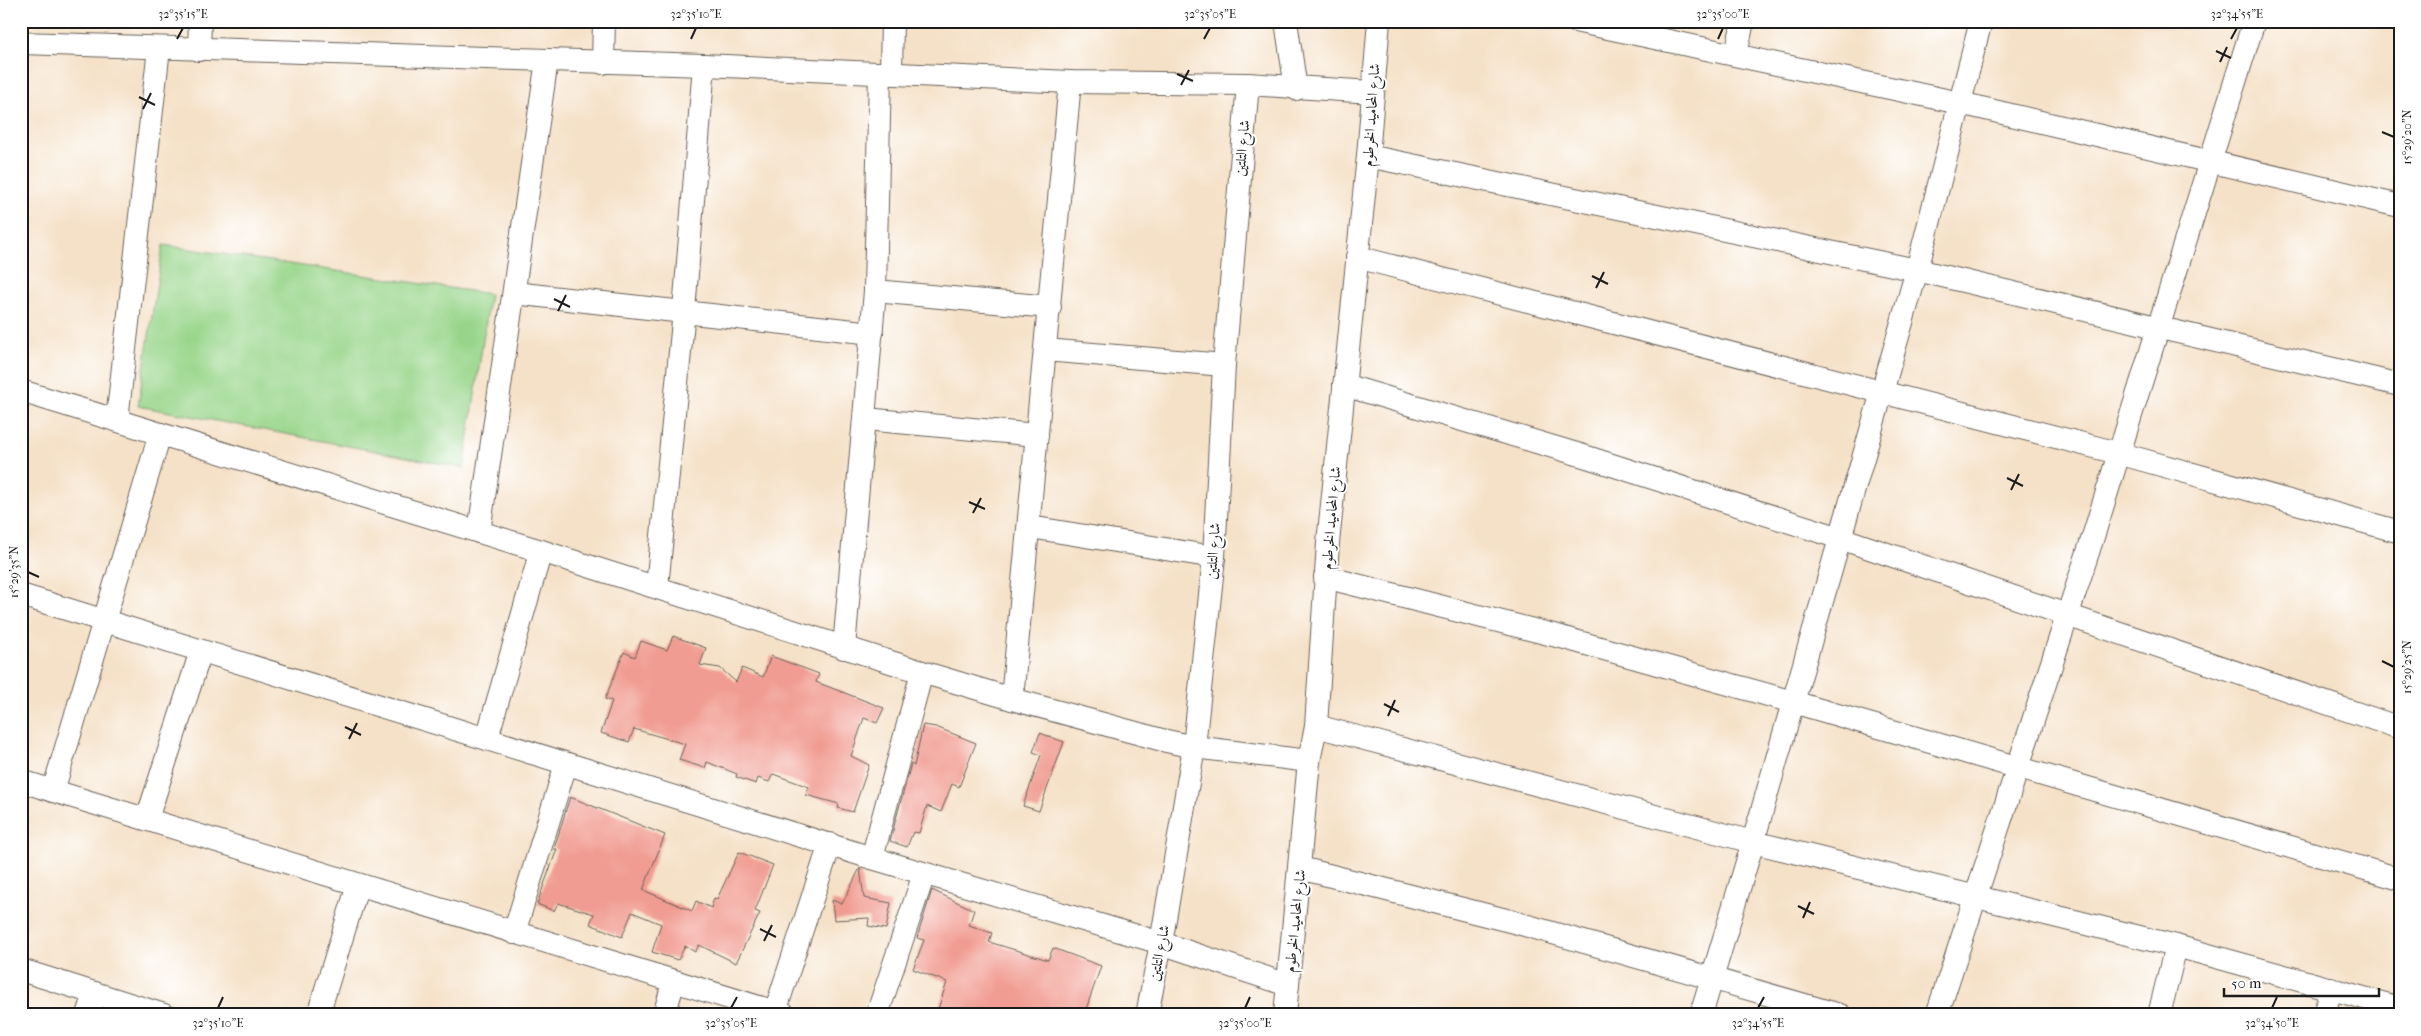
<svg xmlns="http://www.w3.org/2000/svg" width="2421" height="1036" viewBox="0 0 2421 1036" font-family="'IM FELL French Canon',Amiri,serif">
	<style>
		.green { fill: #98d58a; stroke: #5a7853 }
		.building { fill: #f19c92 }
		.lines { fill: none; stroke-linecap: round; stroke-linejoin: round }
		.minor-casing { stroke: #686158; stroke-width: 24 }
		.minor { stroke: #fff; stroke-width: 22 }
		.ticks { fill: none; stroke: #1c1c1c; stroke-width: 2 }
		.labels { text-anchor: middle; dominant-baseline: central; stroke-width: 4; stroke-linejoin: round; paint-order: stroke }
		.street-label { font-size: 15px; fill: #1c1c1c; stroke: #fff }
		.neatline { fill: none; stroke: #1c1c1c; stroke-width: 2 }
		.ticks-label { font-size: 12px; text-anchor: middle; fill: #1c1c1c }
	</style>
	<rect width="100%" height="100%" fill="#fff"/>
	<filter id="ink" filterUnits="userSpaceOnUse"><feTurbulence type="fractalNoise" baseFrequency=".02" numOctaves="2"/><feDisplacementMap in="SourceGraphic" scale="10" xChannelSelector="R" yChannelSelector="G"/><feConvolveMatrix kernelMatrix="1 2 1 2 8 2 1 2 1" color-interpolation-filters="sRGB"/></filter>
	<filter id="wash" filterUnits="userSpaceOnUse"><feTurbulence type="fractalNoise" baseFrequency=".0096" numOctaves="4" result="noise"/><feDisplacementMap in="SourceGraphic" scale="20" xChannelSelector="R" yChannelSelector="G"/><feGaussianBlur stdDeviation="1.12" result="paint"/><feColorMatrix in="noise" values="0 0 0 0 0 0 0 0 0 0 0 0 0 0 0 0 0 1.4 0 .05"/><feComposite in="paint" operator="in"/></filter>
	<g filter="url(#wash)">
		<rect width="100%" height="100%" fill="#f5e1c7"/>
		<!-- green -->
		<polygon class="green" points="163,245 490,294 464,468 138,406"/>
		<g id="blocks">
			<!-- building -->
			<g class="building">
				<polygon points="673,636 706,648 700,665 720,668 736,682 742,668 763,677 771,656 819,674 816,682 884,708 877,723 864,718 851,756 869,765 853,812 838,808 839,804 806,795 809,787 773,774 769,782 758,778 756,784 736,777 737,774 707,762 705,768 679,760 685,744 634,729 629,742 601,733 612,701 605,699 624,652 635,657 641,641 667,650"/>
				<polygon points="923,725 936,727 976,743 959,787 952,784 941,812 927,806 919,833 913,832 907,847 890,841 911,764 914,766"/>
				<polygon points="1040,733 1064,742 1039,811 1023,806 1041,755 1033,752"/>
				<polygon points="570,797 665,835 643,890 692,911 696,901 711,908 714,898 717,899 739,852 773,865 755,911 760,913 736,963 699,945 695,952 685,946 678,960 652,952 661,924 632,912 622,937 590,924 594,914 558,903 554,911 537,904 557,849 554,849"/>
				<polygon points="860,868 864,898 891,903 886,929 868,926 869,918 834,920 832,900 842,904"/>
				<polygon points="932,890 974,910 969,925 992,933 989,942 1048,960 1053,948 1101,966 1084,1015 936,1015 947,982 913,969 924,940 917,938"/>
			</g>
		</g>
	</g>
	<g filter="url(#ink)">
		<use href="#blocks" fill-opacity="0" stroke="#686158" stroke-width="1"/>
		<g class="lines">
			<!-- minor casing -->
			<g class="minor-casing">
				<g id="minor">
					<polyline points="1286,21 1296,89"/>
					<polyline points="1575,21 1960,103 2400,206"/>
					<polyline points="21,43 704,65 1070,82 1248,84 1372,92"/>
					<polyline points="199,50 200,21"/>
					<polyline points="1736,55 1743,21"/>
					<polyline points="603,63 604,21"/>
					<polyline points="891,72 892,21"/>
					<polyline points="1368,156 1917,270 2400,385"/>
					<polyline points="1357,257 2118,453 2400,532"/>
					<polyline points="875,291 1050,307"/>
					<polyline points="514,293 872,333"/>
					<polyline points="1045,350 1224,365"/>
					<polyline points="1344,385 1587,457 1840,538 2400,728"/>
					<polyline points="21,391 541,551 922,672 1012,699 1162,740 1194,747 1309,761"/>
					<polyline points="865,419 1037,435"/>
					<polyline points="117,420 159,48"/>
					<polyline points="1030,527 1214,557"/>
					<polyline points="479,532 547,60"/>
					<polyline points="1325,577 1561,637 1793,702 2400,879"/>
					<polyline points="657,587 684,311 704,65"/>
					<polyline points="21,595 872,858 1161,943 1288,985"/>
					<polyline points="844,648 875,291 880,73"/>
					<polyline points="1012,699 1070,82"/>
					<polyline points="1316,726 1753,842 2176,946 2400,1008"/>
					<polyline points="487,738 541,551"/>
					<polyline points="21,781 785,1015"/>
					<polyline points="53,791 160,434"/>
					<polyline points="147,819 201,651"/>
					<polyline points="872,858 922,672"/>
					<polyline points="1300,868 1514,922 1840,1015"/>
					<polyline points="514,933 566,764"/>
					<polyline points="21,970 164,1015"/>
					<polyline points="775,1012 830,844"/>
					<polyline points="88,1015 95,993"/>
					<polyline points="318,1015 358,885"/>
					<polyline points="664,1015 674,981"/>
					<polyline points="877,1015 924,874"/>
					<polyline points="1147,1015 1161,943 1194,747 1214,557 1224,365 1248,84"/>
					<polyline points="1285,1015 1309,761 1316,726 1328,543 1368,156 1379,21"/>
					<polyline points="1701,1015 1753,842 1917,270 1981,21"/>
					<polyline points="1937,1015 2092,540 2254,21"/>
					<polyline points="2159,1015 2176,946"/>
					<polyline points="2324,1015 2331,988"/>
				</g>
			</g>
			<!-- minor -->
			<use href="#minor" class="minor"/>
		</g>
	</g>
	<!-- ticks -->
	<path class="ticks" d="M177,39L183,28M691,39L696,28M1204,39L1210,28M1718,39L1723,28M2231,39L2237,28M2216,51L2231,58M2220,62L2227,47M1177,74L1193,81M1181,85L1189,70M139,97L155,105M143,109L151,93M2382,132L2394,137M1592,276L1608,284M1596,288L1604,272M554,299L570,307M558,311L566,295M2007,478L2023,486M2011,490L2019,474M969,502L985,509M973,513L981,498M28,572L39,577M2382,661L2394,667M1384,704L1399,712M1388,716L1395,700M345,727L361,735M349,739L357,723M1798,906L1814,914M1803,918L1810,902M760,929L776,937M764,941L772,925M218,1008L223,997M731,1008L737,997M1245,1008L1250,997M1758,1008L1764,997M2272,1008L2277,997"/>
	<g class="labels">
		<!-- street labels -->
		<g class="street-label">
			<text transform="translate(1371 115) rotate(-86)">شارع المحاميد الخرطوم</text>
			<text transform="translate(1242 148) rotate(-85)">شارع التلتين</text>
			<text transform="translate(1331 518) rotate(-85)">شارع المحاميد الخرطوم</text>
			<text transform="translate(1213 551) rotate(-86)">شارع التلتين</text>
			<text transform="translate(1295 921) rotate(-84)">شارع المحاميد الخرطوم</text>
			<text transform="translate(1159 953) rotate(-79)">شارع التلتين</text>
		</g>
	</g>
	<!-- margin -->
	<rect width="2421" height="1036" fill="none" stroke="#fff" stroke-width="55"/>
	<!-- scale -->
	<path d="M2224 988v8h155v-8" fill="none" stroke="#1c1c1c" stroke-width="2.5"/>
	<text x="2231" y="988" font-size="15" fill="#1c1c1c" stroke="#ffffff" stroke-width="4" paint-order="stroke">50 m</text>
	<rect x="28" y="28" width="2366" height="980" class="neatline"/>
	<g class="ticks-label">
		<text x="183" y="18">32°35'15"E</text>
		<text x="696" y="18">32°35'10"E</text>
		<text x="1210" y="18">32°35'05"E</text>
		<text x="1723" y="18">32°35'00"E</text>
		<text x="2237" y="18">32°34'55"E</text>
		<text transform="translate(2407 137) rotate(-90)" y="4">15°29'20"N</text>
		<text transform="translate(14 572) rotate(-90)" y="4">15°29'35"N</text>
		<text transform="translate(2407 667) rotate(-90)" y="4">15°29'25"N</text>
		<text x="218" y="1027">32°35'10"E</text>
		<text x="731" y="1027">32°35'05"E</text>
		<text x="1245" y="1027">32°35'00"E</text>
		<text x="1758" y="1027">32°34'55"E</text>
		<text x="2272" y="1027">32°34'50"E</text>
	</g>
</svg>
